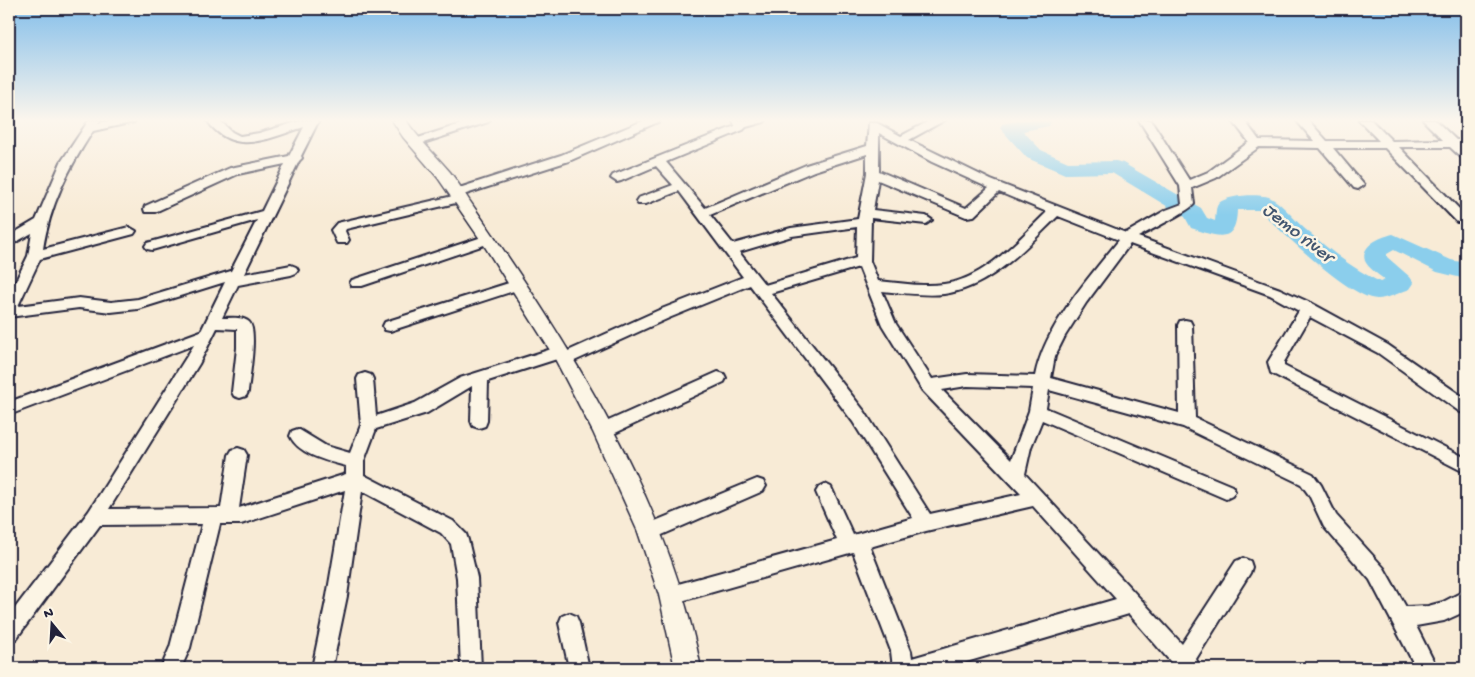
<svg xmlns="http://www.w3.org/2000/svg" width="1475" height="677" viewBox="0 0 1475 677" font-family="'Gochi Hand',sans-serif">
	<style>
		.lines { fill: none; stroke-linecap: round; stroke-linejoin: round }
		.river { fill: #8bceec; fill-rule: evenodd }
		.minor-casing { stroke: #22223b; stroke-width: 4 }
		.tertiary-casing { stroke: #22223b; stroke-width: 3 }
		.minor { fill: #fcf5e5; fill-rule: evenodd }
		.tertiary { fill: #fcf5e5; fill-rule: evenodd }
		.labels { text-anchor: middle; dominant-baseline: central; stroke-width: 5; stroke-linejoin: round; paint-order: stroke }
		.water-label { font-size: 19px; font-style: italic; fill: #425670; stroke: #fcf5e5 }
	</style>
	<rect width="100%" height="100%" fill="#f8ebd6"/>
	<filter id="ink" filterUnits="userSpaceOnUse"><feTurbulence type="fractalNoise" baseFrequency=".02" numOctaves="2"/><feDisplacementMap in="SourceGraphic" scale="10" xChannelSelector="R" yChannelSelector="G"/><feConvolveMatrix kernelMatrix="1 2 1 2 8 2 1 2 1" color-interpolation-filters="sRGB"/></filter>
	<g filter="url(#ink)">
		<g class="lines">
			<!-- river -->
			<path class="river" d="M1023,120H1051L1049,126L1023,131L1041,150L1068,162L1116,161L1123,163L1201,208L1207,218L1215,221C1216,215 1215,207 1219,203C1227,195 1262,193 1271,198C1284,205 1294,220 1305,229C1328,249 1352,268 1380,282L1385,280C1379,275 1368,268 1365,261C1360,245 1381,237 1393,234L1451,260L1466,263V279L1437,272L1394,250L1387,254V257L1410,277L1414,283L1410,289C1401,292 1387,299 1377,299C1349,298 1280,230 1259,210H1237C1236,246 1216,236 1191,228L1185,217L1112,173L1065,174L1027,158L1000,128L1002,124Z"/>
			<!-- minor casing -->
			<g class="minor-casing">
				<g id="minor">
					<path d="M89,120H101L98,123L115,120H136L134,122L93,131C68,169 50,205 43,249L129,227L136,231L134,234L40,259L18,306L79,298L111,302L138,299L231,271L257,220L152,250L147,249L145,246L147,243L262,211L285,164L238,174L155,212H145L144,209L145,206L230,168L289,156L304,127C269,138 233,158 207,120H219L232,132L240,136L259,133L304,120H319L301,156L302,158L299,161L244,274L291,265L296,267L298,270L296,273L291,275L238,285L222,318C231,318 242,316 249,322C258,330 249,380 248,392L246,396L240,398L234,396L232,392L237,348V329L217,328L199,364L109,509L221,508L229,455L232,450L238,448L244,450L247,455L239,508L346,474V466C327,461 299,455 290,436L292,431L298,429L326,446L350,453L361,425L357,379L359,375L365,373L371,375L373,379L376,416L415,403L460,378L561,346L566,348L568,351L659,310L743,277L679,191L646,204H638L636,201L638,198L673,185L656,166L621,181L617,182L611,178L613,175L735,126L733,120H766L764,122L746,127L743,130L666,162L705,208L806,165L867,146L869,123H877L901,136L931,120H945L909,140L991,180L1126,233L1166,210L1182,204L1180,186L1139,120H1151L1189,180L1208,172L1249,142L1232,120H1244L1259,140L1314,141L1296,120H1308L1327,141H1379L1359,120H1371L1392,141L1443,140L1423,120H1435L1456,140H1466V146L1464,147L1466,149V158H1462L1450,147H1399L1466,216V222H1457L1385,148H1333L1364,185L1358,189L1354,188L1320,148L1259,147L1216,178L1192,188L1194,204C1189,211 1149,231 1138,237L1280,289L1313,304L1388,345L1466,399V413L1460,412L1378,353L1310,317L1284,362V366L1466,458V473L1271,373L1268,362L1299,311L1270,295L1130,244L1086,303L1065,336L1055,356L1051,378L1179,413L1178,325L1180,321L1185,320L1190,321L1192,325L1195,418L1313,474L1321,485L1336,515L1384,568L1406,607L1428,606L1443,602L1466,590V611L1444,621L1416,626L1437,668H1416L1370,580L1324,527L1309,495L1301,484L1183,427L1049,390L1046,408L1232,486L1235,491L1232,496L1226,499L1042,420L1031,447L1025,474L1182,644L1236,561L1243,558L1250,561L1252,567L1250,573L1196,659L1200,668H1176L1129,614L946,668H893L891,651L853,552L671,604L664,601L661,595L664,589L671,586L837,540L816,492L819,487L825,484L831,487L853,535L913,518L853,422L750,285L669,318L570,363L565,365L560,363L557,359L488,381L487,421L485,426L479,428L473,426L471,421L472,386L427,413L376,429L364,461V475L453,521L466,534L468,540L477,578L481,668H461L457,578L451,544L441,533L362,491L347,596L332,668H312L327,596L345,490L241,524H220L190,648L181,668H161L170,647L202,524L100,525L16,639L9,642V616L89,511L194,345L9,415V402L201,331L225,282L138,309L111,312L79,308L9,317V295L28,256L32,233L9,246V236L36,220L61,162ZM879,133L932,162L989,188L966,208L879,171ZM867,154V173L858,219L791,228L733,244L710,215L814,171ZM878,180L966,217L974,216L999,192L1047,212C1019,239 985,279 944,284C922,287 900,283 878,281L870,261L871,218L926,224L932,220L926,216L873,210ZM1058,216L1119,240C1088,279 1045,326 1035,376L967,374L932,379L896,324L882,291C903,293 924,296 944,294C992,287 1026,247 1058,216ZM857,227L856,258L765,285L739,252L792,236ZM859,267L882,325L922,390L1021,494L930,514L865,412L771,293ZM967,386L1033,388L1029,411L1011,460L942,390ZM1033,506L1116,599L912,658L911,651L870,547L926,531Z"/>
					<polygon points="473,120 490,120 488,122 420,144 412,144 410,142 412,140"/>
					<polygon points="645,120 660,120 658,122 569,161 463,195 466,198 464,201 346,229 345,231 349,240 347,243 337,243 331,230 337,223 453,196 451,193 453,190 561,155"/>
					<polygon points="488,235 493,236 495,239 493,242 362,286 352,286 350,283 352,280"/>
					<polygon points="518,280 523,282 525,285 523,288 390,331 385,330 383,326 385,322"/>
					<polygon points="718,372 724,374 726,378 724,382 609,436 603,438 597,436 595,431 597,426"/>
					<polygon points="757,479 763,481 766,486 763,491 655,538 649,540 643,538 640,532 643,526"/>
					<polygon points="569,613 576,616 579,623 589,668 569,668 559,623 562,616"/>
				</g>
			</g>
			<!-- tertiary casing -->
			<g class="tertiary-casing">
				<path id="tertiary" d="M392,120H406C418,139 435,154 450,172C457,181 463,191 469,200C568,342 667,496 701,668H675L659,595L638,532L593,432L553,355L482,242L438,178L403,137Z"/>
			</g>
			<!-- minor -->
			<use href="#minor" class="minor"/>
			<!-- tertiary -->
			<use href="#tertiary" class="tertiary"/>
		</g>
	</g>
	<!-- sky -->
	<linearGradient id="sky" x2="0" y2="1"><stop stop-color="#83beea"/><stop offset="0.56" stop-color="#fcf6ed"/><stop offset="1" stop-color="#fcf6ed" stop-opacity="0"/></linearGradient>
	<rect width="1475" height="215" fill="url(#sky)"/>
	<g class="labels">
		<!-- water labels -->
		<g class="water-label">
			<text transform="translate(1297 234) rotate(38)">Jemo river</text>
		</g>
	</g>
	<!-- margin -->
	<rect width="1475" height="677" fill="none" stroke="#fcf5e5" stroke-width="30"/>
	<rect x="15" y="15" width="1445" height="647" fill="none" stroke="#22223b" stroke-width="2" filter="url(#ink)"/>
	<!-- north arrow -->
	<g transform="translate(52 624) rotate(342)" stroke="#fcf5e5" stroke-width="4" paint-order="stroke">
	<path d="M0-4L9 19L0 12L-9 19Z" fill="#22223b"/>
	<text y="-8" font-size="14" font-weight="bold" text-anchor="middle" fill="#22223b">N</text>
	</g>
</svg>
